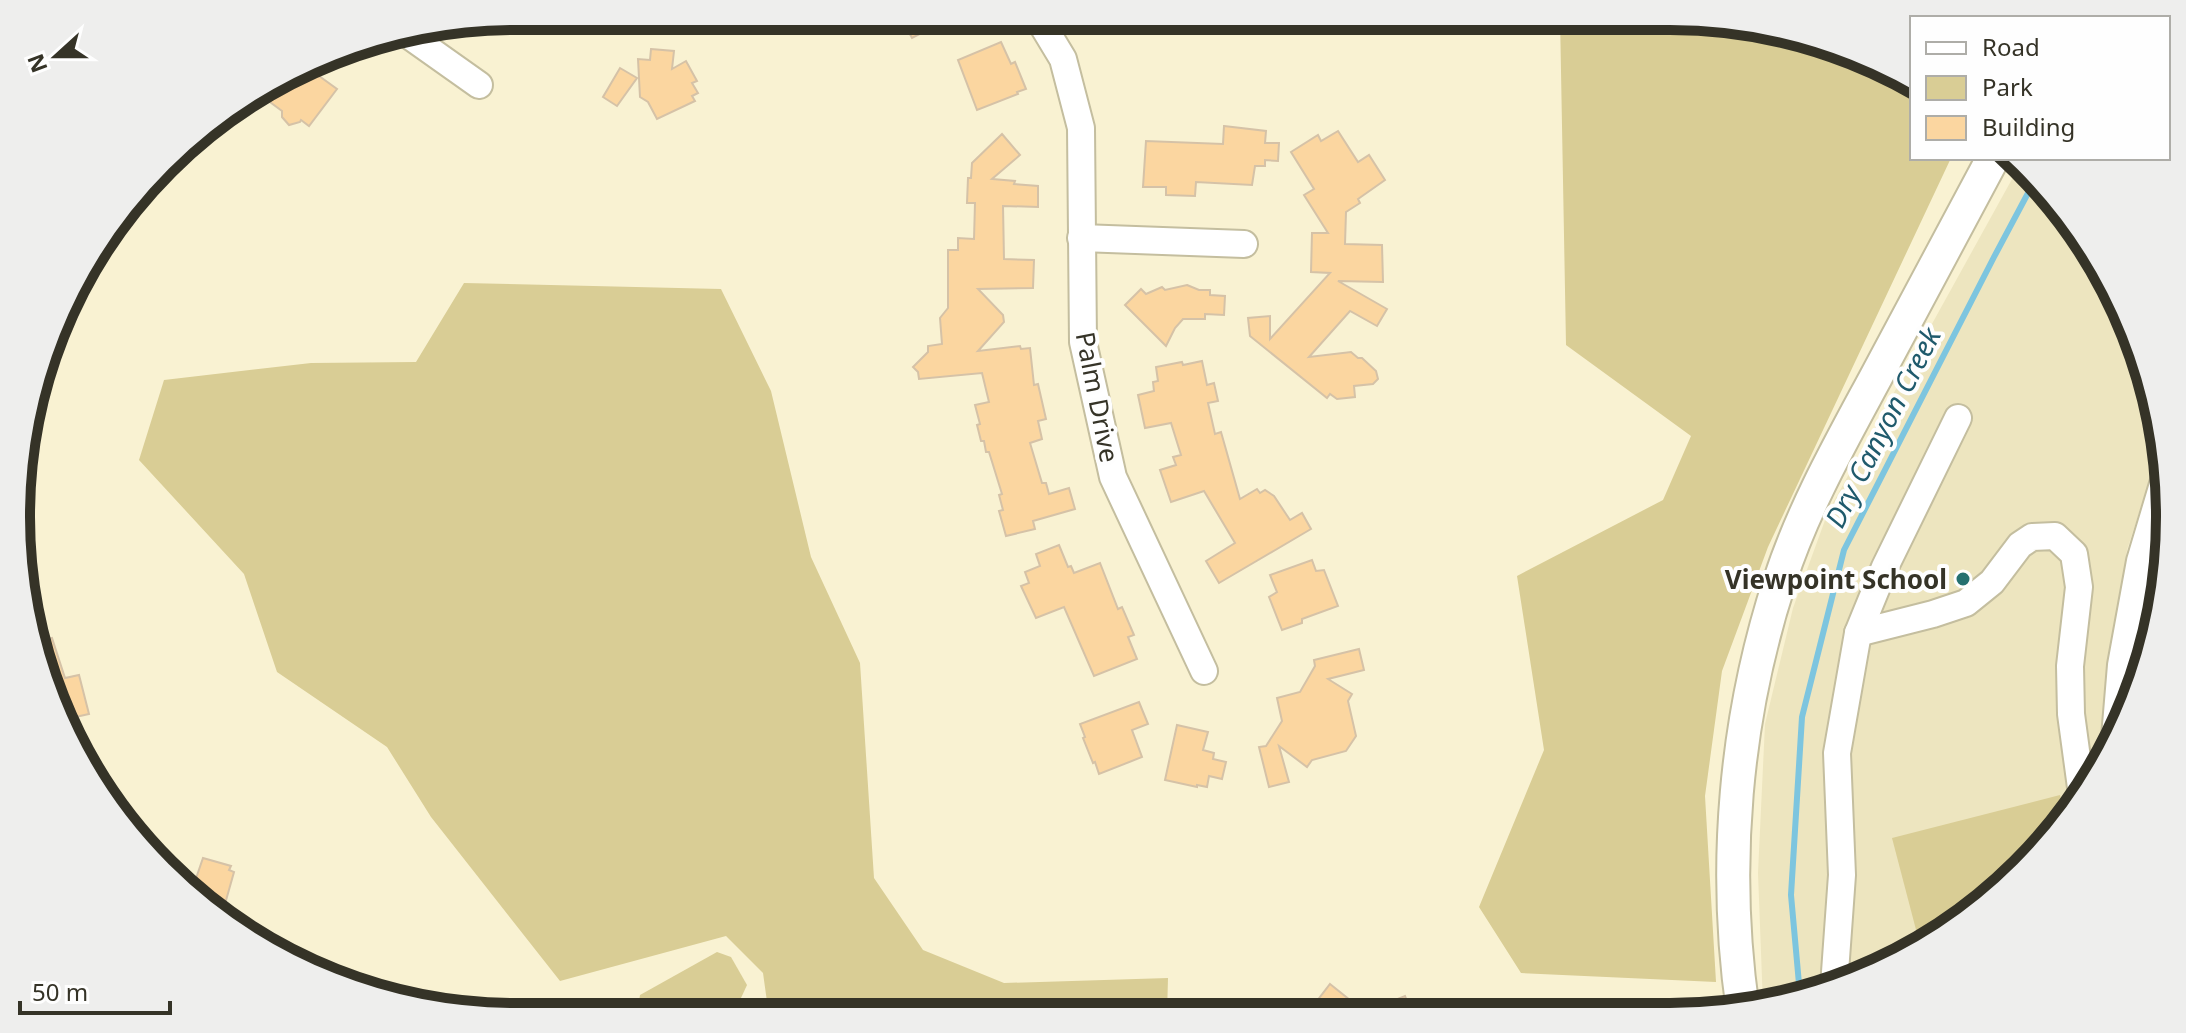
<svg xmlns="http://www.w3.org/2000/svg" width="2186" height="1033" viewBox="0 0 2186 1033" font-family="'Noto Sans',sans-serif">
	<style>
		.built { fill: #ede5bf }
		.green { fill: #d9cd95 }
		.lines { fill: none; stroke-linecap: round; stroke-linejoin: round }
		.stream { stroke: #7dc5df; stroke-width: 6 }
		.building { fill: #fbd6a0; stroke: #d5c2a7; stroke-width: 2 }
		.minor-casing { stroke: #c4be9f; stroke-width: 30 }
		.major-casing { stroke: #c4be9f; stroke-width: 36 }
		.minor { stroke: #fff; stroke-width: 26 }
		.major { stroke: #fff; stroke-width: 32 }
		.poi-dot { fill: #257070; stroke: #fefefe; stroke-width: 3 }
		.labels { text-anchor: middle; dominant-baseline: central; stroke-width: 8; stroke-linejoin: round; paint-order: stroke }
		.street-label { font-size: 26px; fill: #353327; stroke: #fefefe }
		.poi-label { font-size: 26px; font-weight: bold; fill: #353327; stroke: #fefefe; text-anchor: end }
		.water-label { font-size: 28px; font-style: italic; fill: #1f5a6c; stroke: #fefefe }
		.rim { fill: none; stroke: #353327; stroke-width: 10 }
	</style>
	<rect width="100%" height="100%" fill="#f9f2d2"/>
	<!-- built -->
	<polygon class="built" points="2022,161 2132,325 2158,454 2127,550 2101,729 2103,759 2066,822 1974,914 1861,979 1763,1005 1758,873 1765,724 1793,608 1828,512"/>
	<!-- green -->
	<g class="green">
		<polygon points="1560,16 1670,16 1861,54 1912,88 1912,158 1951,158 1768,547 1722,671 1705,796 1716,982 1521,973 1479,907 1544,750 1517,576 1663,500 1691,436 1566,345"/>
		<polygon points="464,283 721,289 771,391 811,557 860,663 874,878 923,950 1004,983 1168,978 1167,1015 769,1016 763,973 726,936 560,981 431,817 387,747 277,672 244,574 139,460 164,380 311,363 416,362"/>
		<polygon points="2060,795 2066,822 1974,914 1920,945 1892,838"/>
		<polygon points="717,952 731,957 747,985 741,998 707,1016 642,1017 638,1007 640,995"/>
	</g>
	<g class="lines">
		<!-- stream -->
		<polyline class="stream" points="1800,995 1791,895 1802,717 1844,550 1994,257 2035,180"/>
	</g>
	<!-- building -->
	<g class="building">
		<polygon points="900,16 955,16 912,38"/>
		<polygon points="1001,42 1011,64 1015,62 1026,89 1017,92 1018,94 977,110 958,60"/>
		<polygon points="651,49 674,51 672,69 686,61 697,81 692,83 698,93 692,96 695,101 657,119 648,102 640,97 638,59 650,60"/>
		<polygon points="308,68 337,89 309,126 301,120 300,122 289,125 282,117 282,111 259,94"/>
		<polygon points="620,68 637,78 617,106 603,97"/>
		<polygon points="1224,126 1266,131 1265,143 1279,143 1278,161 1265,160 1265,166 1255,166 1252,185 1196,182 1195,196 1166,195 1166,187 1143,187 1146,141 1223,144"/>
		<polygon points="1338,131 1358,162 1369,155 1385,180 1358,199 1360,203 1346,212 1345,244 1382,245 1383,282 1338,281 1387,309 1377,326 1350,311 1309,357 1351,352 1358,358 1362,358 1376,371 1378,379 1373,384 1354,386 1355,397 1337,399 1330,394 1327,398 1250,336 1248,318 1270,316 1270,339 1330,273 1311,272 1312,233 1328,233 1304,195 1314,189 1291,152 1318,135 1321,141"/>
		<polygon points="1002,134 1020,155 992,179 1015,181 1014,184 1038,186 1038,207 1003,206 1004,259 1034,260 1033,288 978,289 1003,315 1004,322 978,351 1020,346 1021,349 1030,348 1034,385 1038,384 1046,419 1038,421 1042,439 1030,443 1042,483 1046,483 1049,494 1069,488 1075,509 1033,521 1035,529 1006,536 999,511 1003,510 999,495 1002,494 989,452 986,452 984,441 981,441 977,425 980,424 975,405 989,402 982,373 919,379 918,372 913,367 928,352 928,346 942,344 940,318 948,308 948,250 958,250 958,238 974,239 975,203 967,203 968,178 971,178 972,163"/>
		<polygon points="1187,285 1199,290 1210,290 1210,295 1225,296 1224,315 1205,314 1205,319 1183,319 1175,328 1166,346 1125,305 1141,289 1146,294 1162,287 1165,290"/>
		<polygon points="1202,361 1207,385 1214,383 1218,401 1208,403 1215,434 1221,432 1240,499 1257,489 1260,493 1265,490 1274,496 1290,520 1302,513 1311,529 1219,583 1206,561 1235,543 1204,491 1171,502 1160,470 1176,465 1173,457 1181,455 1171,423 1145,428 1138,395 1154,391 1153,382 1158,381 1156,367 1182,362 1183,365"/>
		<polygon points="1059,545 1068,567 1071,566 1074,573 1100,563 1118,609 1122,607 1134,635 1128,637 1137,659 1094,676 1064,607 1036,618 1021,586 1029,583 1025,572 1040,566 1036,554"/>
		<polygon points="1312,560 1316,571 1324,570 1338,606 1302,619 1302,623 1282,630 1269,597 1277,592 1270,575"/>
		<polygon points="52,638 65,678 79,675 89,714 62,720 39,642"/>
		<polygon points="1359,649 1364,670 1328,679 1352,694 1348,701 1356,736 1346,751 1312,760 1307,767 1279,746 1289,782 1269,787 1259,747 1266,746 1282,721 1277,698 1300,692 1315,666 1314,660"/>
		<polygon points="1139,702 1148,724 1132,730 1142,757 1099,774 1095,762 1093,763 1083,738 1085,737 1080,724"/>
		<polygon points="1177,725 1208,732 1203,750 1214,753 1213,759 1226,762 1222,779 1209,776 1207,787 1197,785 1197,787 1165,780"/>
		<polygon points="203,858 231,866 229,870 234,872 223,911 192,890"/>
		<polygon points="1330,984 1365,1012 1405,996 1412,1014 1307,1014"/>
	</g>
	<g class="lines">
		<!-- minor casing -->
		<g class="minor-casing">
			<g id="minor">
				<polyline points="1037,16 1063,59 1081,128 1083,342 1113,477 1204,671"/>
				<polyline points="407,34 479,85"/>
				<polyline points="1081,238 1244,244"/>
				<polyline points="1858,633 1933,614 1966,603 1992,582 2020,545 2032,537 2055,536 2074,554 2079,587 2070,666 2071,714 2082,795"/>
				<polyline points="2115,737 2121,665 2140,561 2163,484"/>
				<polyline points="1834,986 1842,875 1837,753 1858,633 1885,567 1958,418"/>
			</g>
		</g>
		<!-- major casing -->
		<g class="major-casing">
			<path id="major" d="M1743,1011C1722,867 1735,718 1780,580C1803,509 1841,442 1876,377C1915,304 1954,231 1993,158"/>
		</g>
		<!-- minor -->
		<use href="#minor" class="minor"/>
		<!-- major -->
		<use href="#major" class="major"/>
	</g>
	<!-- markers -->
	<circle class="poi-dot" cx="1963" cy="579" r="8"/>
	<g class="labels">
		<!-- street labels -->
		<g class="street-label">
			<text transform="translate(1098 397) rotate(79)">Palm Drive</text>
		</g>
		<!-- poi labels -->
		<g class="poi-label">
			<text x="1947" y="579">Viewpoint School</text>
		</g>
		<!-- water labels -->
		<g class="water-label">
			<text transform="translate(1882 427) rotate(-63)">Dry Canyon Creek</text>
		</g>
	</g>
	<!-- crop -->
	<path d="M0 0H2186V1033H0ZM516 30H1670A486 486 0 0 1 2156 516V517A486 486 0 0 1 1670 1003H516A486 486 0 0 1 30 517V516A486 486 0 0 1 516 30Z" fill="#eeeeed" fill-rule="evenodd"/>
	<path class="rim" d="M516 30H1670A486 486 0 0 1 2156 516V517A486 486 0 0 1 1670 1003H516A486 486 0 0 1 30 517V516A486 486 0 0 1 516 30Z"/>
	<!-- legend -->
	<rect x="1910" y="16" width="260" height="144" fill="#fefefe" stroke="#aeada8" stroke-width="2"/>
	<rect x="1926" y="42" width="40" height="12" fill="#ffffff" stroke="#aeada8" stroke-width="2"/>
	<text x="1982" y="56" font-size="24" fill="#353327">Road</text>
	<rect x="1926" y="76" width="40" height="24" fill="#d9cd95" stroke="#aeada8" stroke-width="2"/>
	<text x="1982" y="96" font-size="24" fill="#353327">Park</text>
	<rect x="1926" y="116" width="40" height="24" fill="#fbd6a0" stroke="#aeada8" stroke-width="2"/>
	<text x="1982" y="136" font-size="24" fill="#353327">Building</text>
	<!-- north arrow -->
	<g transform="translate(56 56) rotate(249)" stroke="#fefefe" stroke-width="6" paint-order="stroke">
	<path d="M0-6L14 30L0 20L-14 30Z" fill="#353327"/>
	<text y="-12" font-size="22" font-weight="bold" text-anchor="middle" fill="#353327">N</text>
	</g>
	<!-- scale -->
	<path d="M20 1001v12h150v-12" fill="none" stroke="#353327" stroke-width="4"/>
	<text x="32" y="1001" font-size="24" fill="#353327" stroke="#fefefe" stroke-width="6" paint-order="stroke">50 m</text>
</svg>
